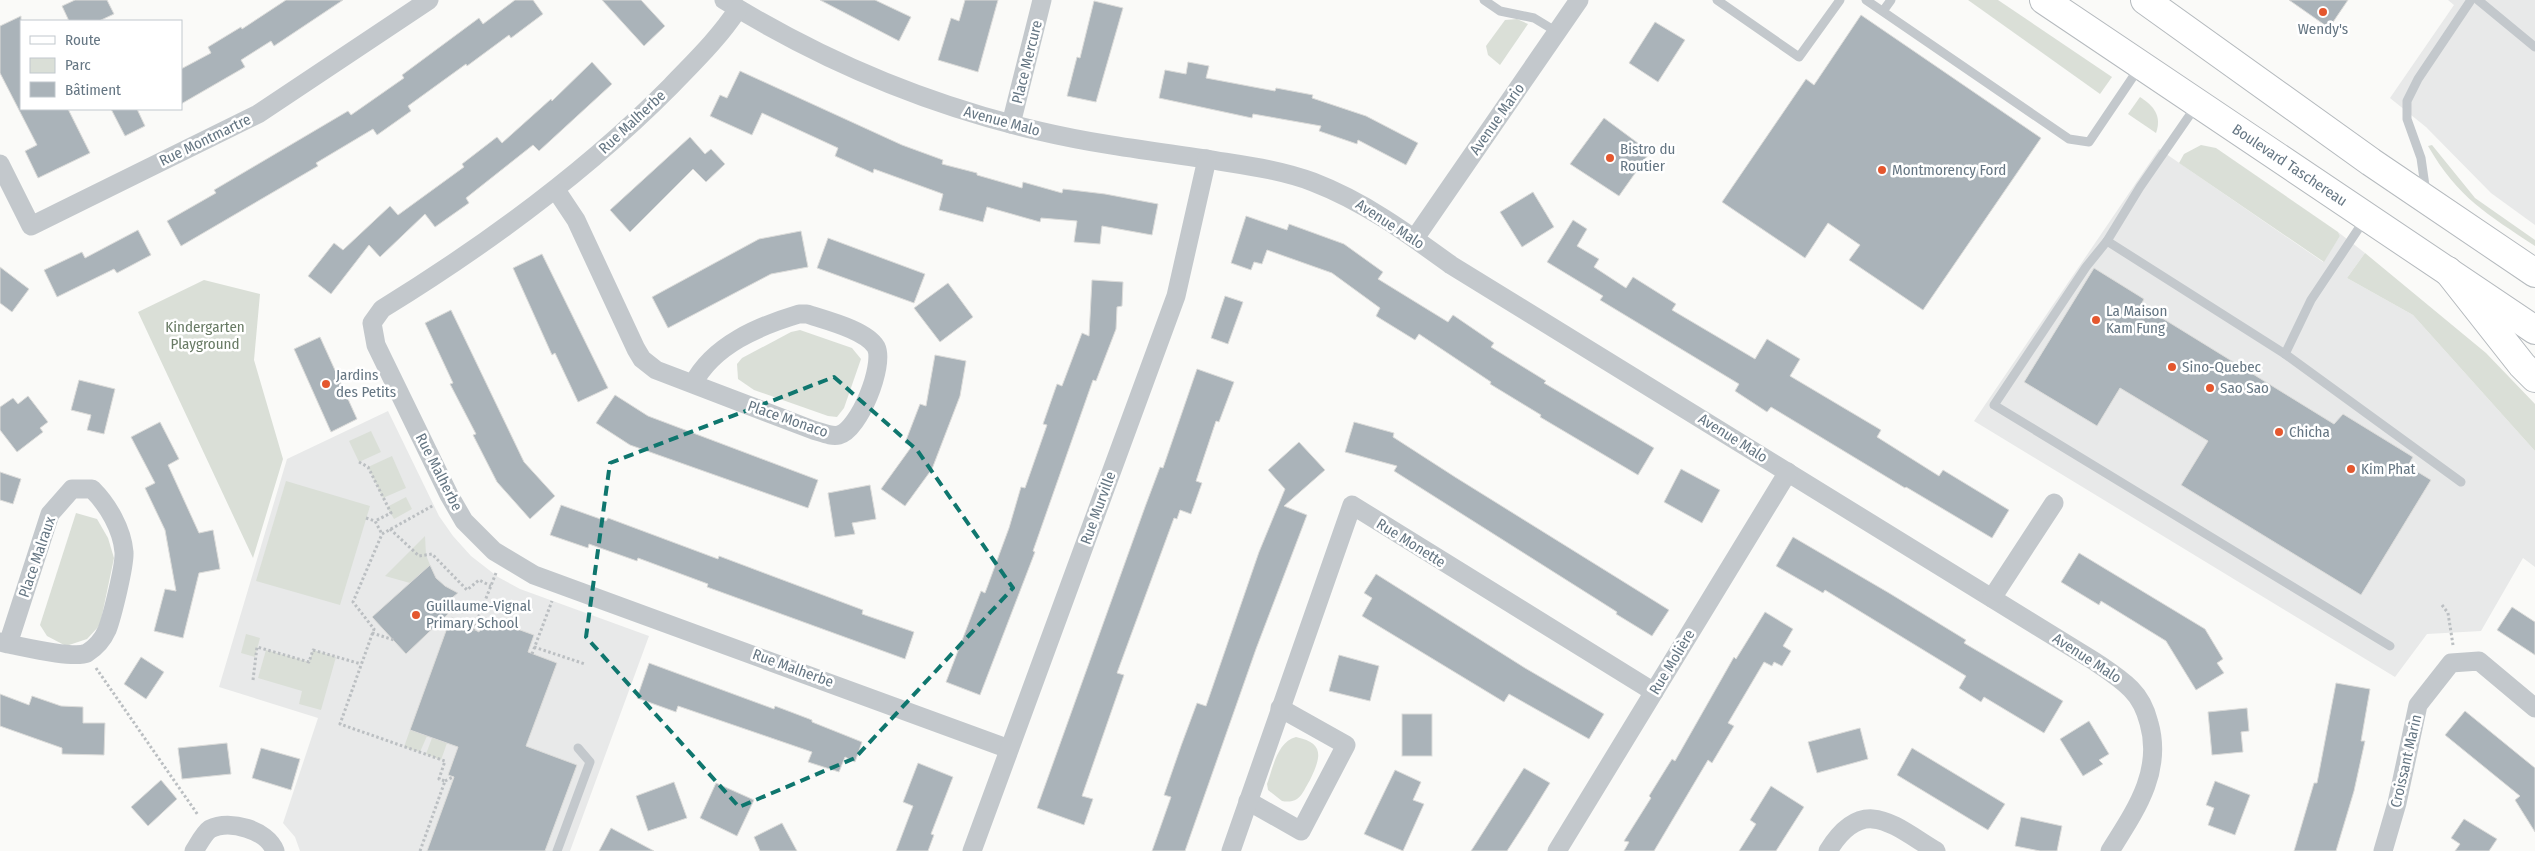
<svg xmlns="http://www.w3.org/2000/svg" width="2535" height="851" viewBox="0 0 2535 851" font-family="'Fira Sans Condensed',sans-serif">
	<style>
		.built { fill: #e8e9e9 }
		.green { fill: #dadfd7 }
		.building { fill: #aab3b9; stroke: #dcdcda }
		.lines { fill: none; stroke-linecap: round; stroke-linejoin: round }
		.primary-casing { stroke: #b5babe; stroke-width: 30 }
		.highway-casing { stroke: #b4b9bd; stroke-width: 30 }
		.path { stroke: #bbbfc2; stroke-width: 3; stroke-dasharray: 2.5 2.5; stroke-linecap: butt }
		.lane { stroke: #c3c8cc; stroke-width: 9 }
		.street { stroke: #c3c8cc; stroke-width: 19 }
		.primary { stroke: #fff; stroke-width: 28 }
		.highway { stroke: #fff; stroke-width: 28 }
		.marked { fill: none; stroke: #0f766e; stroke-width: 4; stroke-dasharray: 10 6; stroke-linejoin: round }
		.poi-dot { fill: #e4572e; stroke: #fff; stroke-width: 2 }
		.labels { text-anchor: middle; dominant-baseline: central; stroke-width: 5; stroke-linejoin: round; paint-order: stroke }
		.poi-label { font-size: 15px; fill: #657683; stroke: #fff; text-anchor: start }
		.street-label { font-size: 15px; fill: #657683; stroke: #fff }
		.park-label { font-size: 15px; fill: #687a64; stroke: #fff }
	</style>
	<rect width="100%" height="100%" fill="#fafaf8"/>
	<!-- built -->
	<g class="built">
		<polygon points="2448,0 2535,0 2535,225 2491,193 2426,127 2390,98 2454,5"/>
		<polygon points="2159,149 2323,262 2340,236 2338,232 2365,253 2347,278 2413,315 2535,451 2535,567 2523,558 2481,631 2427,634 2395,677 1974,421"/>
		<polygon points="388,411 439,516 453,536 471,556 498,577 520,589 649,636 570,851 300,851 295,837 283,823 318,718 219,687 287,459"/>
	</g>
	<!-- green -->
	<g class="green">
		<polygon points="1968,0 1998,0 2112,77 2100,94"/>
		<polygon points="1517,19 1528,24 1500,65 1488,55 1486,46 1505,20"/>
		<path d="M2140,97C2154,106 2162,116 2156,133L2128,114Z"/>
		<polygon points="2201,145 2216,148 2338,232 2340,236 2324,262 2179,163 2184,154"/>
		<path d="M2432,145L2475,198L2535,240V246C2487,214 2458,198 2428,146Z"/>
		<polygon points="2365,253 2486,353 2535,404 2535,451 2413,315 2347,278"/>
		<polygon points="204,280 260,294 254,360 283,459 253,558 138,312"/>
		<polygon points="800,330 852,348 861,359 844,408 837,417 828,416 754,390 738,379 737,364 742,358 791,332"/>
		<polygon points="371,431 381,452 359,462 349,441"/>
		<polygon points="392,456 406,488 383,498 368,467"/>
		<polygon points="286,481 370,506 340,605 256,581"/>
		<polygon points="406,497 412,509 394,519 387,507"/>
		<polygon points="76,513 97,519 108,538 114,558 100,625 87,639 66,646 47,636 40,625"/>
		<polygon points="425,536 426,555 430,565 410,583 385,576"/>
		<polygon points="246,634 260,638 255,657 241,653"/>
		<polygon points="266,650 309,662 313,650 336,657 321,710 299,704 302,691 258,678"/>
		<polygon points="410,730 427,736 420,752 404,747"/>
		<path d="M1296,737C1325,743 1321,757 1310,780C1306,786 1303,795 1297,799C1292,802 1287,802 1282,801L1268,790L1267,784C1273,768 1277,742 1296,737Z"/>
		<polygon points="432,738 447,743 441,760 426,754"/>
	</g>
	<!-- building -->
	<g class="building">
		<polygon points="75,0 107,0 114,14 99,21 69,21 62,6"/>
		<polygon points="286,0 343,0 274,46 271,41 241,60 245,67 181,104 181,69 211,53 208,47 241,27 242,29"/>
		<polygon points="515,0 533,0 543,14 511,38 509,35 467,66 466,64 408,106 411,111 377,135 373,129 316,163 318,166 181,246 167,221 216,193 214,190 348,111 351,115 404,78 402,75 479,18 483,24"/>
		<polygon points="602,0 641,0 665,26 644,46"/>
		<polygon points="820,0 875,0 911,17 899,41"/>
		<polygon points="965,0 998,0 978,72 938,60 951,18 959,21"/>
		<polygon points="2289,0 2348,0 2329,28"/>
		<polygon points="1094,1 1123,8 1096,102 1067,96 1077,57 1080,58"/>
		<polygon points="1861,15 2041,138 1923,310 1849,260 1860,245 1828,223 1805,258 1722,202 1806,79 1814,85"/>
		<polygon points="21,16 21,109 68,109 90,153 38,178 25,151 37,145 0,73 0,26"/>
		<polygon points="1655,22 1685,40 1658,82 1629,63"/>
		<polygon points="592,62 612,84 539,151 533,145 466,198 469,203 435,227 425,214 380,257 369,245 331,294 308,276 334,243 343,250 390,206 398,215 464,167 462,164 497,137 502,143 551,99 552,101"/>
		<polygon points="1188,62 1209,66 1206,78 1275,91 1276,88 1313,95 1312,98 1366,116 1418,143 1406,165 1358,140 1357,144 1319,131 1321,126 1253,114 1252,118 1159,98 1165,70 1186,74"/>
		<polygon points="740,71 902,145 943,160 942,164 977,173 977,175 1022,188 1023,182 1062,193 1063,189 1105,194 1158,204 1152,235 1102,226 1100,244 1074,242 1077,221 1041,218 1040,222 987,207 983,222 939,210 943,194 874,169 873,173 835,156 838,148 762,113 752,135 710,116 720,95 727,98"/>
		<polygon points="111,109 137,109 145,126 125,136"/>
		<polygon points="1604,118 1650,152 1619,196 1570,164"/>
		<polygon points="690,137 705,154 711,149 725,164 706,182 693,169 630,232 610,210"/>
		<polygon points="1533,192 1554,227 1522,247 1500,212"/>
		<polygon points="1246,216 1287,230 1289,224 1344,244 1383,272 1378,279 1448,322 1453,315 1494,343 1491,347 1546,381 1544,383 1654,448 1638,475 1540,417 1541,415 1490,384 1491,382 1419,334 1415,340 1376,316 1380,308 1332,273 1267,250 1262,264 1254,262 1251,270 1231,263"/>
		<polygon points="1573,220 1587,229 1577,246 1599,259 1594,267 1626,288 1633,277 1676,304 1672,310 1755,359 1767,339 1800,359 1790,376 1881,430 1877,437 1939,476 1943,470 2009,510 1992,538 1906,487 1905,488 1771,407 1767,412 1735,391 1739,384 1600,300 1603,296 1547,262"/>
		<polygon points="138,230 151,255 117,273 114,269 57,297 44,270 82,252 85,258"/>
		<polygon points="801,231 808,267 771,274 668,328 652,297 759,239"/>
		<polygon points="828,238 925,274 914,303 817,268"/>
		<polygon points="542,254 608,388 578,402 555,353 552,355 513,268"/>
		<polygon points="0,267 29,289 12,312 0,303"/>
		<polygon points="2094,268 2144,299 2141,305 2334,424 2343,414 2413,457 2408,466 2431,480 2361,595 2181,485 2208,441 2120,388 2097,426 2024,382"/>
		<polygon points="1092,280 1123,282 1122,306 1117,307 1116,329 1096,381 1093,380 1033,551 1035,552 980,695 946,682 981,591 985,593 1009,528 1021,487 1025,488 1047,425 1043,424 1057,384 1062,386 1082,333 1089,336"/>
		<polygon points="948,283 973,317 940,342 914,308"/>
		<polygon points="1225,296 1243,302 1228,344 1211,338"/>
		<polygon points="451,310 524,462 555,496 530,519 497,482 473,435 476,434 450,384 453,383 425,323"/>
		<polygon points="320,337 357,419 331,432 294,349"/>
		<polygon points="935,355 966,361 960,396 932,469 905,506 881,489 912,446 905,443 920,404 926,406"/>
		<polygon points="1197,369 1234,382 1219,422 1216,421 1196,481 1202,483 1191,514 1180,510 1177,519 1174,518 1117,673 1124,675 1082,796 1093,799 1084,825 1037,808 1145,507 1160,467 1163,468"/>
		<polygon points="79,380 115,389 104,434 87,430 91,415 71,410"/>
		<polygon points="615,395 648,416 818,480 808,508 630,445 596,423"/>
		<polygon points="28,396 48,422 40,428 43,432 17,452 0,430 0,407 13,398 18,404"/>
		<polygon points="160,422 179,459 168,465 199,533 213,530 220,569 199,573 183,638 154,631 165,589 176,591 165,530 145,488 155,483 131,437"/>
		<polygon points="1354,422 1394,433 1393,437 1455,477 1669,610 1652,636 1616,614 1617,612 1394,471 1397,466 1345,452"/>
		<polygon points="1299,442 1325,470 1284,506 1307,515 1256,649 1185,851 1152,851 1171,797 1164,795 1181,746 1197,703 1206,706 1259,552 1285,489 1268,470"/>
		<polygon points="1681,469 1720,490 1702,523 1664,502"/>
		<polygon points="0,472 21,479 13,504 0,500"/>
		<polygon points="870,485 876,519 852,523 855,534 835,537 828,493"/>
		<polygon points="561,505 606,521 608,518 718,559 719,556 863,610 862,614 914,632 905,659 707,587 708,584 638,558 637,561 589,544 588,548 550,535"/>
		<polygon points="1793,537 1889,593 1966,640 1964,643 2063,701 2044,733 1984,697 1981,702 1959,688 1966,676 1825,590 1823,593 1776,566"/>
		<polygon points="2079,553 2205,629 2223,659 2217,663 2224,673 2196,690 2166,641 2101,601 2099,605 2061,582"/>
		<polygon points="430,565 436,578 445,586 458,593 438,609 448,614 406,654 372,617"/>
		<polygon points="1376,574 1525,668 1604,714 1589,739 1509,694 1504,702 1362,616 1372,598 1364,593"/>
		<polygon points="2512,607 2535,622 2535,655 2497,630"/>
		<polygon points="1765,612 1793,629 1783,646 1791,651 1782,666 1774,662 1772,666 1764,662 1728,723 1734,726 1712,763 1708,760 1654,851 1624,851 1629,842 1624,841 1651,798 1649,796 1672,759 1675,761 1734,657 1736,659"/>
		<polygon points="451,617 479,632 484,617 534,635 528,652 557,663 526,746 577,765 545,851 427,851 454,777 448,775 458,747 410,730"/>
		<polygon points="1339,655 1379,666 1370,701 1329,691"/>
		<polygon points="141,657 164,672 146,699 124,684"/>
		<polygon points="649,663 774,709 775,706 812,720 812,722 862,742 855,762 845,757 839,772 808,762 812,752 678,706 676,712 637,698"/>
		<polygon points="2336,683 2370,689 2361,741 2365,741 2354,791 2336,851 2294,851 2314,783 2317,783"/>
		<polygon points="0,694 29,705 32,696 61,706 83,707 83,723 105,723 104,755 62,754 62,748 0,726"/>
		<polygon points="2247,708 2249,731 2241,732 2243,752 2212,755 2208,712"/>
		<polygon points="2465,711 2535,768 2535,832 2515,800 2520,796 2445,735"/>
		<rect x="1402" y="714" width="30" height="42"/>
		<polygon points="2089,721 2109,754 2099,760 2103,764 2083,776 2060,739"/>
		<polygon points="1860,728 1868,759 1817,773 1808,742"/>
		<polygon points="227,743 231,774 182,779 178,748"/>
		<polygon points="261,748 300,759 291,790 252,778"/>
		<polygon points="1912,748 2005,804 1988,830 1897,775"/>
		<polygon points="918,763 953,777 931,834 934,835 928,851 896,851 913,806 903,802"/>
		<polygon points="1524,768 1550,783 1529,817 1507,851 1471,851"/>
		<polygon points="1395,770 1421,782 1413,800 1424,804 1403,851 1364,834"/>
		<polygon points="161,780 177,799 148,826 131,807"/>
		<polygon points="2215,781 2250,795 2235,835 2208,825 2214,808 2206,805"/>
		<polygon points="674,782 687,818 648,831 636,796"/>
		<polygon points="716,783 754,800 737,836 700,818"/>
		<polygon points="1771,786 1804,807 1776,851 1739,851 1756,824 1750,820"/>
		<polygon points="2021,817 2062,826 2057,851 2040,851 2015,846"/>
		<polygon points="2464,819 2497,839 2489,851 2455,851 2460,844 2451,838"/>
		<polygon points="782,823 797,851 760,851 754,837"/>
		<polygon points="611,828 654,851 599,851"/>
	</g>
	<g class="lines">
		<!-- primary casing -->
		<g class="primary-casing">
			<g id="primary">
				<path id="s1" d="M2044,0L2535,330"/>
				<polyline points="2145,0 2371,162 2535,273"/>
			</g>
		</g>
		<!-- highway casing -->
		<g class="highway-casing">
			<polyline id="highway" points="2448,271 2522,365 2535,378"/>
		</g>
		<!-- path -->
		<g class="path">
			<polyline points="359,462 368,467 391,513 375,521 382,534"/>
			<polyline points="366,518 375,521"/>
			<polyline points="390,529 419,556 432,554 467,590 479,580 491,586"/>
			<polyline points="2442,605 2448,613 2453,645"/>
			<polyline points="473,631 496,573"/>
			<polyline points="372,633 394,640"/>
			<polyline points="534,647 585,664"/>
			<polyline points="532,654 552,601"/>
			<polyline points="96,668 198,815"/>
			<polyline points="253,680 257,647 309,662 313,650 361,664"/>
			<polyline points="445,781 453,777"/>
			<polyline points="420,851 445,781 439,779 445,761 340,724 374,629 353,602 382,534 434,505"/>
		</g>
		<!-- lane -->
		<g class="lane">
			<polyline points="1484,0 1500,11 1534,18 1557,32"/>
			<polyline points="1717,0 1799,57 1840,0"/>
			<polyline points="1866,0 2069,139 2089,142 2139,68"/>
			<polyline points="2478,0 2535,47"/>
			<polyline points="1883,11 1891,0"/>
			<polyline points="2196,106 2140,187 2107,241 2285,354 2311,300 2365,219"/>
			<polyline points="2426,193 2421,158 2407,119 2407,101 2418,79 2471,0"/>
			<polyline points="2107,241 2086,267 1994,405 2390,646"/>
			<polyline points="2285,354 2461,482"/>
			<polyline points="557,851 590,762 578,748"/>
		</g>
		<!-- street -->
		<g class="street">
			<path d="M724,0C821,60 928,105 1039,131C1094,144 1150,151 1206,159C1242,165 1278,169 1313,182C1365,202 1407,233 1451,265L2094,661C2107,670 2120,678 2131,689C2140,698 2146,711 2149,723C2163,772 2135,811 2110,851"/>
			<path d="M738,9C719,38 695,61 671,86C585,173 486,245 382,309L372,323L376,345L449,495L464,521L494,551L534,575L1009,749"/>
			<polyline points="1011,124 1042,0"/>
			<polyline points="0,164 31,226 258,114 429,0"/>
			<path d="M556,190L576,220L636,349L642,359L656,370L813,430C821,432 831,437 839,435C859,430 885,365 876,347C866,330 825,320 807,314H799C759,326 713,345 693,384"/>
			<polyline points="1415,238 1579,0"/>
			<polyline points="1992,598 2054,503"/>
			<path d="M0,642L8,644C24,647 74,659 87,653C95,648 103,639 107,630C112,617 125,565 124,552C122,529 108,505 92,489H72L50,514L8,644"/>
			<polyline points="1248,801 1301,831 1346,745 1280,708"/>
			<path d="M194,851C198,845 204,833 210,829C230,819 267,830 275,851"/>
			<polyline points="972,851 1176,296 1207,159"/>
			<polyline points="1231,851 1352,505 1654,692"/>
			<polyline points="1557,851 1788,472"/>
			<path d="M1828,851C1863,794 1893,825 1936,851"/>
			<polyline points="2383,851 2397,803 2418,705 2451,663 2479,661 2535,708"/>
		</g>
		<!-- primary -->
		<use href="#primary" class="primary"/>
		<!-- highway -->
		<use href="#highway" class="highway"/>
	</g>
	<!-- marked area -->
	<path class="marked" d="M834,377L917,450L1013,588L855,758L739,807L586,637L610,463Z"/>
	<!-- markers -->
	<g class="poi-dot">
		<circle cx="2323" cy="12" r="5"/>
		<circle cx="1610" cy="158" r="5"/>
		<circle cx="1882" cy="170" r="5"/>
		<circle cx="2096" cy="320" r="5"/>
		<circle cx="2172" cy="367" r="5"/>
		<circle cx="326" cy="384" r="5"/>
		<circle cx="2210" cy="388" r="5"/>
		<circle cx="2279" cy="432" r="5"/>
		<circle cx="2351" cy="469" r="5"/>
		<circle cx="416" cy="615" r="5"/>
	</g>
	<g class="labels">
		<!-- poi labels -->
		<g class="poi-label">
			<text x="2323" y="29" text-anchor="middle">Wendy's</text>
			<text x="1620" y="149">Bistro du<tspan x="1620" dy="17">Routier</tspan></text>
			<text x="1892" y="170">Montmorency Ford</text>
			<text x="2106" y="311">La Maison<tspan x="2106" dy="17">Kam Fung</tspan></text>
			<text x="2182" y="367">Sino-Quebec</text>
			<text x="336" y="375">Jardins<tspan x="336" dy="17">des Petits</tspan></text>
			<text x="2220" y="388">Sao Sao</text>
			<text x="2289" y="432">Chicha</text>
			<text x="2361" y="469">Kim Phat</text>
			<text x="426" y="606">Guillaume-Vignal<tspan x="426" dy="17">Primary School</tspan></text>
		</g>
		<!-- street labels -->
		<g class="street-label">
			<text transform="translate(1027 62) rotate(-76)">Place Mercure</text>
			<text transform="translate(1497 119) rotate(-55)">Avenue Mario</text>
			<text transform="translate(1002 121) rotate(15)">Avenue Malo</text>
			<text transform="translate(632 122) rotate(-43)">Rue Malherbe</text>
			<text transform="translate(205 140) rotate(-26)">Rue Montmartre</text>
			<text stroke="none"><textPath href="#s1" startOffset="296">Boulevard Taschereau</textPath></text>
			<text transform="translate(1390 224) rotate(33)">Avenue Malo</text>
			<text transform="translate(788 419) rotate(19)">Place Monaco</text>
			<text transform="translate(1733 438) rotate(32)">Avenue Malo</text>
			<text transform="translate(439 472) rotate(63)">Rue Malherbe</text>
			<text transform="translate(1098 508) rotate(-70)">Rue Murville</text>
			<text transform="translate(1411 543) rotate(32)">Rue Monette</text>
			<text transform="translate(37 557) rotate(-71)">Place Malraux</text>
			<text transform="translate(2087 658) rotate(33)">Avenue Malo</text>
			<text transform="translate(1672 662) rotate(-59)">Rue Molière</text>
			<text transform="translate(793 668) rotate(20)">Rue Malherbe</text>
			<text transform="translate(2406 761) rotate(-77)">Croissant Marin</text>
		</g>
		<!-- park labels -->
		<g class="park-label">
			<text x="205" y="327">Kindergarten<tspan x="205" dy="17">Playground</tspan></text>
		</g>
	</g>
	<!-- legend -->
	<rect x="20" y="20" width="162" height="90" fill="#ffffff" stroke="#c1c8cd"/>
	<rect x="30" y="36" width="25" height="8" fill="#ffffff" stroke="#c1c8cd"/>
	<text x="65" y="45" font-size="15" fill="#657683">Route</text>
	<rect x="30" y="58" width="25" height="15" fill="#dadfd7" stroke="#c1c8cd"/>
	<text x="65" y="70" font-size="15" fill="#657683">Parc</text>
	<rect x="30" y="82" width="25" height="15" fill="#aab3b9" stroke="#c1c8cd"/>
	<text x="65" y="95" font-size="15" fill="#657683">Bâtiment</text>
</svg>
